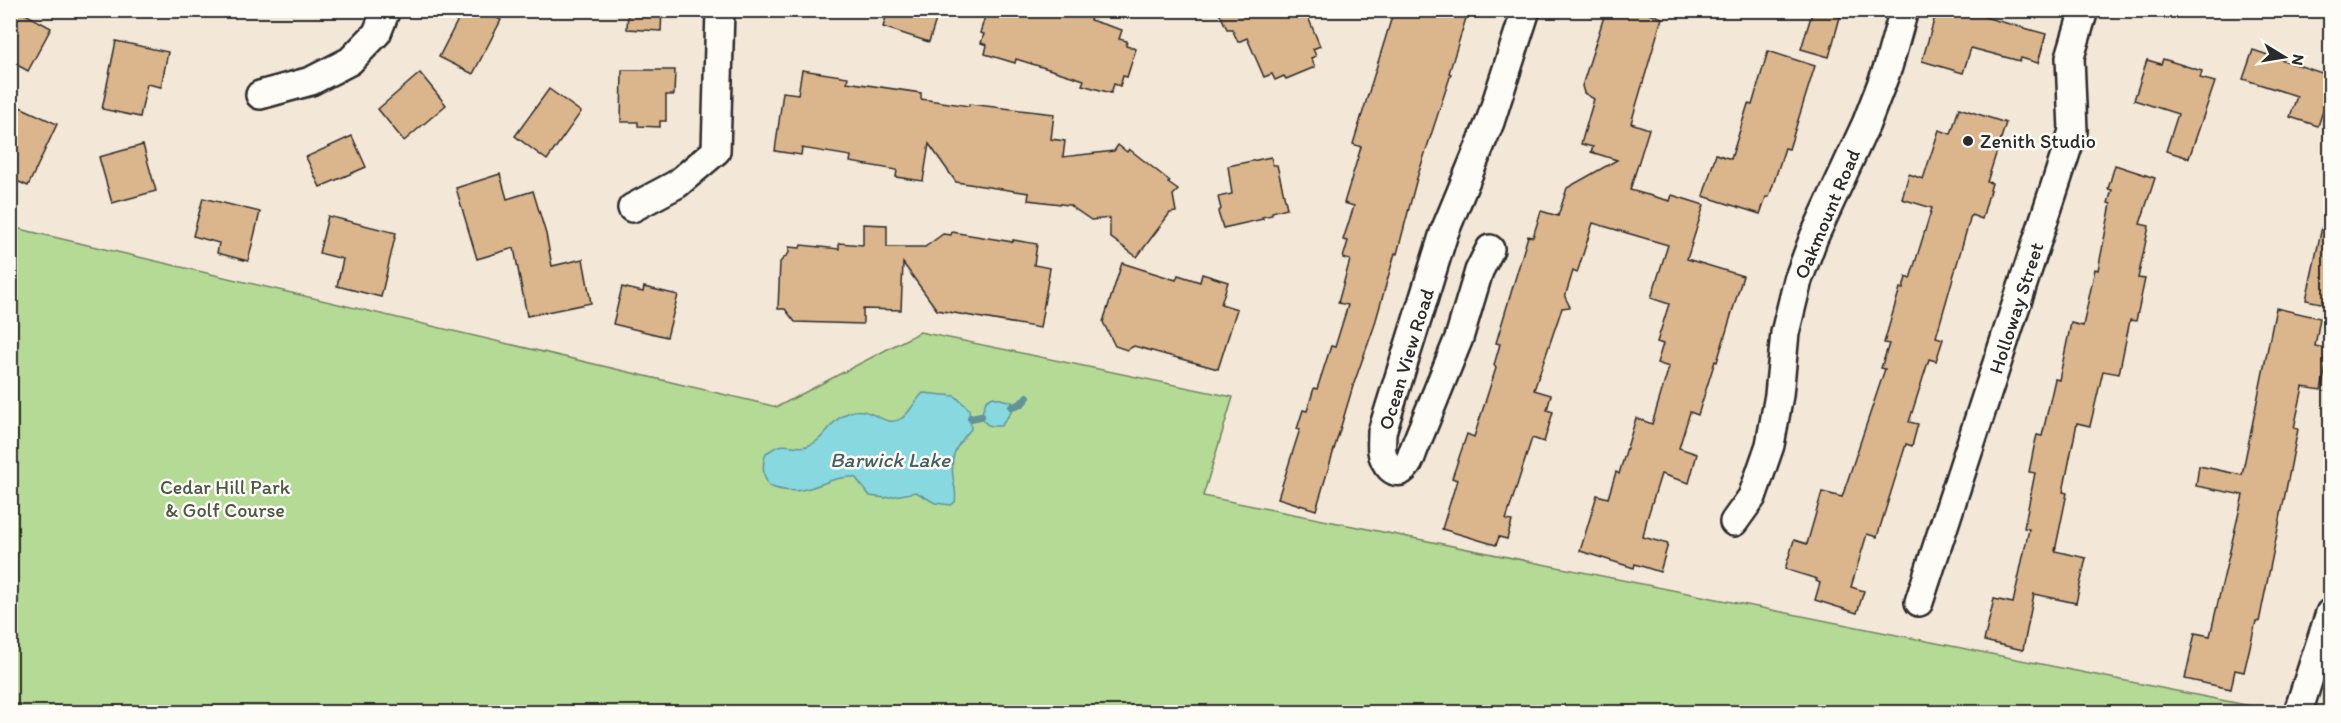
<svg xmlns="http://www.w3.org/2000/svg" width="2341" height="723" viewBox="0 0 2341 723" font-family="Itim,sans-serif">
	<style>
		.green { fill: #b4da95; stroke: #708260; stroke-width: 1.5 }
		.water { fill: #87d8df; stroke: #629397; stroke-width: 1.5 }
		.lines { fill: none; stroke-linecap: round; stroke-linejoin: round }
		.stream { stroke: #629397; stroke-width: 8 }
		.building { fill: #dbb58c; stroke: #2b2b2b; stroke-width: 1.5 }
		.minor-casing { stroke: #2b2b2b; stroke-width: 32 }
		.minor { stroke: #fdfcf7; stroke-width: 27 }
		.poi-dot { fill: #2b2b2b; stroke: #fdfcf7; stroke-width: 2 }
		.labels { text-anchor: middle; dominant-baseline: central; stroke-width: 5; stroke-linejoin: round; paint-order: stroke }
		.poi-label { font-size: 20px; fill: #2b2b2b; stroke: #fdfcf7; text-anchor: start }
		.street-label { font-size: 20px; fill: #2b2b2b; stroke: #fdfcf7 }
		.park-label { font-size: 20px; fill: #4d5746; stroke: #fdfcf7 }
		.water-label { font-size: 21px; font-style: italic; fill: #475f61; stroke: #fdfcf7 }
	</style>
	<rect width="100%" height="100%" fill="#f3e7d7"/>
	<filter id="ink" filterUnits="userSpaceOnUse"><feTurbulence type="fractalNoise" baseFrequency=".0167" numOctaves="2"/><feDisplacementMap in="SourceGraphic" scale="12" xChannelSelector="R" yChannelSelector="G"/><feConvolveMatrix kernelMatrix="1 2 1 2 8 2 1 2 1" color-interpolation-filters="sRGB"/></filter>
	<g filter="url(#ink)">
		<!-- green -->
		<polygon class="green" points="11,227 777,407 920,332 1233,397 1203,496 2281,712 11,712"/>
		<!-- water -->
		<g class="water">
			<path d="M923,393L955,396L969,409L971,429C956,447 950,453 953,478C954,486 957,493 955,502L951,505L935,503L916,492L885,498L870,496L855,477C821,476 808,501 769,486C762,474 762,465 766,453C770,451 775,447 779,446C787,443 798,449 807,446C825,441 831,418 850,412C871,404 884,430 902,418C910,413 915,400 923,393Z"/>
			<path d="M993,397L1012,402V411L1001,426C990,426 986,427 981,416L986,401Z"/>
		</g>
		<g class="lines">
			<!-- stream -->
			<g class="stream">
				<polyline points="1012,407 1021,404 1027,397"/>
				<polyline points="971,418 981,416"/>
			</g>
		</g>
		<!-- building -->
		<g class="building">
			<polygon points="10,10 18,10 51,28 28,71 10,61"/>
			<polygon points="463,10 482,10 501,20 473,74 439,57"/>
			<polygon points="628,10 662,10 661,31 627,29"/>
			<polygon points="888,10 939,10 929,42 883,27"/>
			<polygon points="987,10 1093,10 1090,20 1122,30 1119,39 1127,41 1126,46 1136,49 1127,77 1123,76 1120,86 1114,84 1111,93 1082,85 1084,80 1016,59 1015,63 985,54 987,45 981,43 984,34 980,33"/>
			<polygon points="1218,10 1305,10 1320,46 1313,49 1316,56 1311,58 1315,67 1286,79 1284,76 1275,80 1272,74 1264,77 1247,38 1238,42 1232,29 1227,29"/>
			<polygon points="1394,10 1451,10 1467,15 1449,73 1451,74 1417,178 1397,254 1395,253 1374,327 1353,386 1316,510 1278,498 1300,429 1297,429 1303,410 1307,411 1314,388 1317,389 1331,346 1335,347 1348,305 1338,303 1350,260 1343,258 1348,241 1343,240 1354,206 1344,203 1361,147 1353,144"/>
			<polygon points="1606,10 1640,10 1662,18 1631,123 1649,129 1630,190 1670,201 1672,195 1704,205 1687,259 1743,276 1717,362 1715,361 1698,415 1690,412 1679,448 1697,454 1689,483 1661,474 1647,519 1643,537 1668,544 1660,572 1635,564 1634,568 1580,551 1597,495 1608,498 1616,472 1619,474 1636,418 1652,424 1669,367 1657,363 1663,344 1657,342 1669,304 1651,298 1668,245 1593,223 1577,273 1573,271 1565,297 1570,307 1562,308 1534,390 1551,395 1547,410 1553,412 1544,442 1532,438 1506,520 1512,521 1507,539 1499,537 1496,545 1442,529 1457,480 1452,478 1467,434 1474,437 1496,368 1494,365 1500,344 1496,343 1528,236 1533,237 1541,211 1558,216 1567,188 1617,160 1591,152 1593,147 1581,144 1594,99 1584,93 1582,86"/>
			<polygon points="1813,10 1842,10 1829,57 1801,49"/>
			<polygon points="1937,10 1986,10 1984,17 2046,34 2038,63 2021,58 2020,61 1971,48 1963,73 1922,61"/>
			<polygon points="116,41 168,52 161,87 147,84 140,117 102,109"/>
			<polygon points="2253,50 2331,76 2331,87 2318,126 2290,117 2297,96 2243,79"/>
			<polygon points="1768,51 1815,66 1789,149 1785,148 1769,197 1766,197 1760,214 1703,196 1716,154 1731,159 1748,104 1752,105"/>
			<polygon points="2163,59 2202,71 2200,78 2215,82 2189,158 2166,151 2178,114 2134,100 2147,60 2161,64"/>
			<polygon points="622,70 675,70 674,95 666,95 666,121 660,121 660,127 638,126 638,122 621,122"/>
			<polygon points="802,70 848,77 847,82 921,93 921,99 969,106 969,104 1054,114 1051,139 1065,141 1063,157 1114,151 1118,145 1127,152 1129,149 1170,181 1168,183 1178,190 1173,195 1176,212 1170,213 1137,257 1110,237 1110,218 1091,220 1069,205 1028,200 1029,193 956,182 929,144 923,181 896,177 897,170 850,162 851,156 802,148 801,155 775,151 783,92 798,94"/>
			<polygon points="420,73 446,105 404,141 378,109"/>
			<polygon points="549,89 581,112 547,160 515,136"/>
			<polygon points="20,107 57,124 28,186 10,178 10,127"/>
			<polygon points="1959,108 2006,123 1987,182 1992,183 1982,219 1971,215 1936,337 1943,339 1936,361 1929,359 1909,422 1918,424 1912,446 1906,444 1877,537 1867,534 1851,587 1864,591 1857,613 1815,600 1820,583 1816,581 1817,579 1785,569 1794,540 1807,544 1822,492 1842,497 1885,369 1881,368 1889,344 1884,343 1900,288 1903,289 1906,277 1910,279 1932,208 1902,199 1909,174 1923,179 1939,130 1951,134"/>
			<polygon points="352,136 366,167 320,187 306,157"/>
			<polygon points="143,145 156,191 112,203 99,157"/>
			<polygon points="1271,157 1273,165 1277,165 1287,208 1272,212 1272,215 1262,217 1263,219 1223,228 1218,212 1221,209 1218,197 1232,194 1228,166"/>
			<polygon points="2115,165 2155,178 2140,224 2149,226 2138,278 2145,279 2136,321 2130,320 2119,374 2103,371 2090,426 2077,423 2063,492 2067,493 2055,551 2086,558 2076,603 2034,594 2023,650 1984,641 1994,599 2013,603 2029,529 2024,528 2035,473 2029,472 2034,447 2037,435 2042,436 2055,379 2059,380 2071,323 2083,326 2095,269 2098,270 2111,204 2108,203 2112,190 2108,189"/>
			<polygon points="500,174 507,199 533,191 546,234 552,266 583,259 591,303 527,316 514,248 477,259 456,188"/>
			<polygon points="203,198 260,212 248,261 217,253 219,243 193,236"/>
			<polygon points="328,216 396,233 381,297 337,286 343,259 319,253"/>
			<polygon points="863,224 887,225 887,247 925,247 943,234 951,235 952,232 1013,242 1013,240 1037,244 1034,265 1050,268 1040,328 937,310 903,263 901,310 863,309 863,324 795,322 785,309 778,309 780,262 789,253 789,247 800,248 801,245 839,249 839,243 863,245"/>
			<polygon points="2322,227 2331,227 2331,305 2306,300"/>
			<polygon points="1122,263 1176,280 1178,275 1200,282 1202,274 1228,282 1221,304 1237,309 1218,369 1134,346 1127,350 1115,346 1103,322"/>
			<polygon points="622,287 643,292 644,287 678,295 667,337 613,324"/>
			<polygon points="2276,308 2320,318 2315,346 2330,349 2321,390 2303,387 2294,428 2298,429 2288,480 2259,622 2256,621 2244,672 2235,670 2231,689 2185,679 2195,633 2210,636 2243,495 2196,486 2199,466 2242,475"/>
		</g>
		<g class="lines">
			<!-- minor casing -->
			<g class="minor-casing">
				<g id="minor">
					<polyline points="260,95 311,81 350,61 377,33 386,10"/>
					<polyline points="632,208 677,184 716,151 720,10"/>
					<path d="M1490,249L1479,271L1459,338L1414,449C1412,454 1410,462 1406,466C1396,481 1383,462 1382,451C1381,446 1382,438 1382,432L1444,233L1490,122L1526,10"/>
					<polyline points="1734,522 1752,497 1770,445 1779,395 1785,333 1798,280 1814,237 1866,124 1888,67 1904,10"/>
					<polyline points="1919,602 2073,131 2070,57 2084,10"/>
					<polyline points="2298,712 2330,613"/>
				</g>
			</g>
			<!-- minor -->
			<use href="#minor" class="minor"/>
		</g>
	</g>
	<!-- markers -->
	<circle class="poi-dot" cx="1968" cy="141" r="6"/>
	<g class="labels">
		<!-- poi labels -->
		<g class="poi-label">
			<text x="1980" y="141">Zenith Studio</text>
		</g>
		<!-- street labels -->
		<g class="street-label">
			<text transform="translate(1827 214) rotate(-67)">Oakmount Road</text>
			<text transform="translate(2016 308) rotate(-72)">Holloway Street</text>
			<text transform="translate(1406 359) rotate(-73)">Ocean View Road</text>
		</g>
		<!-- park labels -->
		<g class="park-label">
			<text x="225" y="487">Cedar Hill Park<tspan x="225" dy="23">&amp; Golf Course</tspan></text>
		</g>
		<!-- water labels -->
		<g class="water-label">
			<text x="890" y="459">Barwick Lake</text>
		</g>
	</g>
	<!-- margin -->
	<rect width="2341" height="723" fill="none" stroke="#fdfcf7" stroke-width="36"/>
	<rect x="18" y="18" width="2305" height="687" fill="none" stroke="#2b2b2b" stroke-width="2" filter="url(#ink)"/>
	<!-- north arrow -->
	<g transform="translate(2284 57) rotate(101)" stroke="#fdfcf7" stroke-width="4.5" paint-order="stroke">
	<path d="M0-4.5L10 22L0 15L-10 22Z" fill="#2b2b2b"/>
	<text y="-9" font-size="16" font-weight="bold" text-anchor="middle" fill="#2b2b2b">N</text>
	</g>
</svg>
